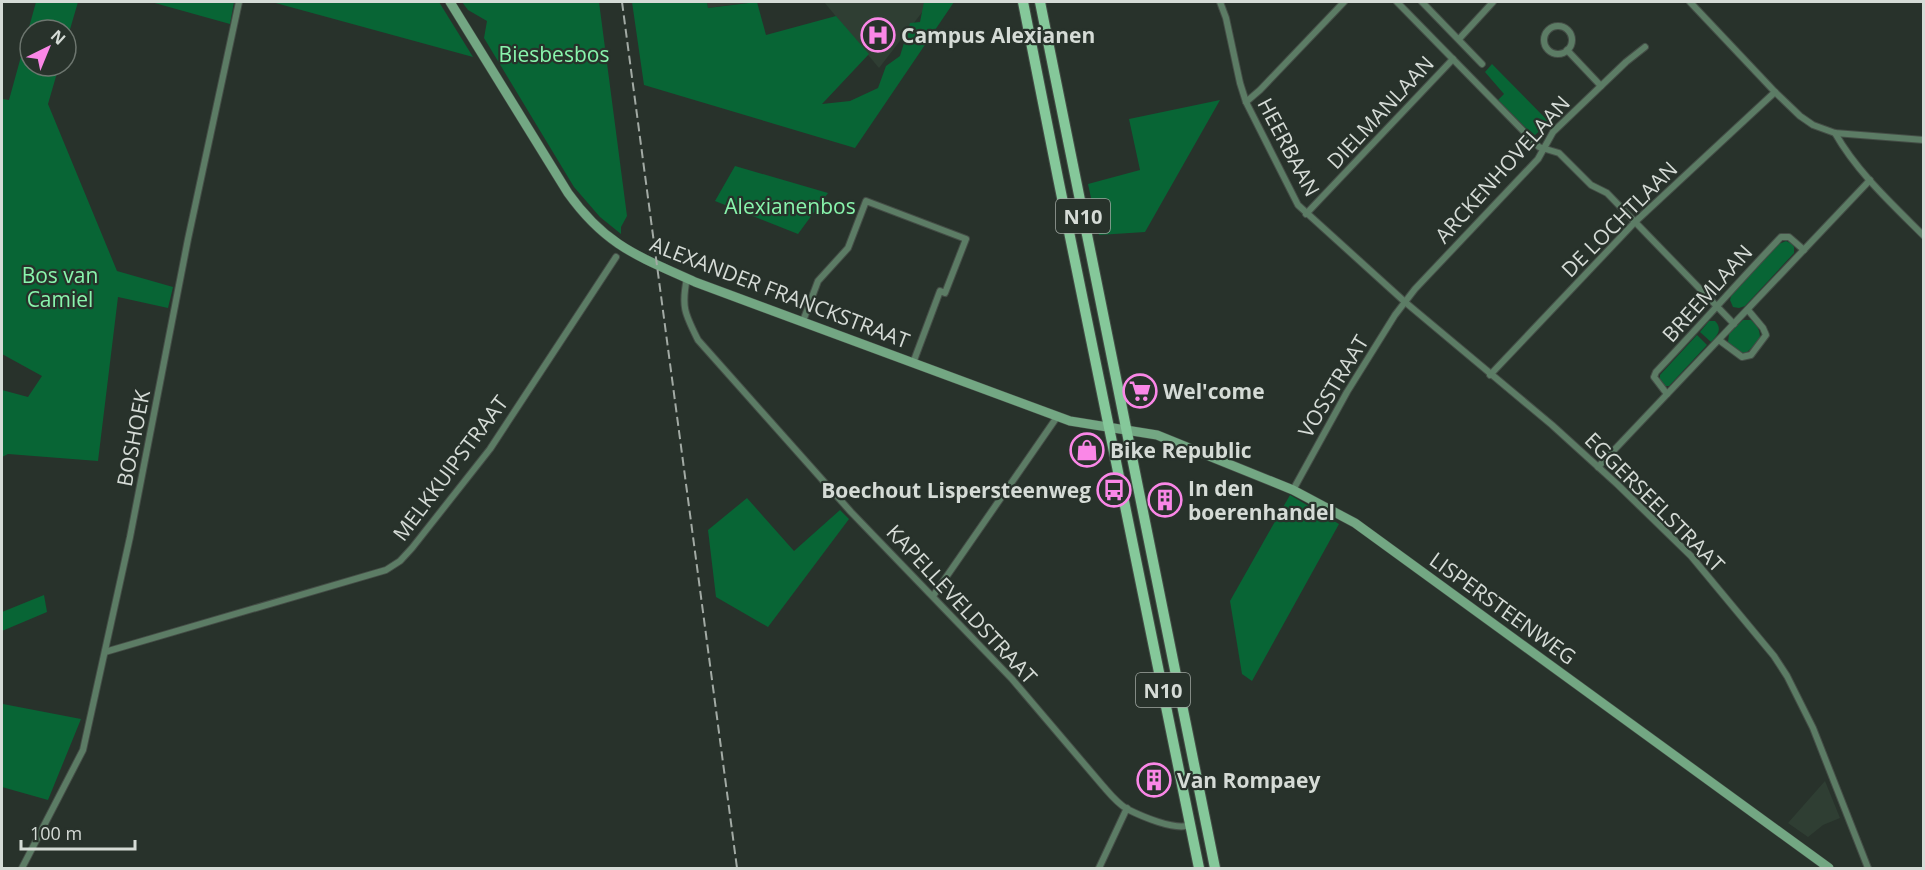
<svg xmlns="http://www.w3.org/2000/svg" width="1925" height="870" viewBox="0 0 1925 870" font-family="'Open Sans',sans-serif">
	<style>
		.built { fill: #2f3e33 }
		.green { fill: #086535 }
		.lines { fill: none; stroke-linecap: round; stroke-linejoin: round }
		.street-casing { stroke: #444d46; stroke-width: 8 }
		.secondary-casing { stroke: #444d46; stroke-width: 10 }
		.primary-casing { stroke: #444d46; stroke-width: 12 }
		.street { stroke: #5c7c65; stroke-width: 6 }
		.secondary { stroke: #73a783; stroke-width: 9 }
		.primary { stroke: #85c89a; stroke-width: 10 }
		.rail { stroke: #a2aaa4; stroke-width: 2; stroke-dasharray: 9 4.5; stroke-linecap: butt }
		.labels { text-anchor: middle; dominant-baseline: central; stroke-width: 4.5; stroke-linejoin: round; paint-order: stroke }
		.shield { fill: #28322b; stroke: #a1a8a3; stroke-width: 1.5 }
		.shield-label { font-size: 20px; font-weight: bold; fill: #d5dbd6 }
		.poi-label { font-size: 21px; font-weight: bold; fill: #d5dbd6; stroke: #28322b; text-anchor: start }
		.park-label { font-size: 21px; fill: #89f5ad; stroke: #28322b }
		.street-label { font-size: 21px; fill: #d5dbd6; stroke: #28322b }
	</style>
	<rect width="100%" height="100%" fill="#28322b"/>
	<!-- built -->
	<g class="built">
		<polygon points="707,2 755,2 708,8"/>
		<polygon points="824,2 930,2 879,68"/>
		<polygon points="1825,781 1840,818 1823,825 1808,837 1788,823"/>
	</g>
	<!-- green -->
	<g class="green">
		<polygon points="36,2 78,2 66,43 66,30 30,30 30,66 59,66 48,104 117,271 173,287 168,308 118,297 98,461 8,454 2,457 2,390 28,397 42,376 2,354 2,99 9,100"/>
		<polygon points="151,2 234,2 230,24"/>
		<polygon points="272,2 439,2 473,57"/>
		<polygon points="462,2 599,2 627,216 621,227 621,234 600,217 574,187 484,38 487,21 468,10"/>
		<polygon points="632,2 707,2 708,8 757,2 766,35 836,16 869,54 822,104 850,101 878,88 886,66 900,56 910,23 920,22 924,2 954,2 855,148 644,85"/>
		<polygon points="1492,64 1549,122 1534,136 1498,100 1504,94 1485,72"/>
		<polygon points="1220,100 1145,232 1099,235 1088,184 1140,170 1129,119"/>
		<polygon points="735,166 828,193 798,234 715,201"/>
		<polygon points="1786,241 1792,244 1794,247 1794,253 1745,306 1739,308 1733,307 1730,300 1732,293 1779,244"/>
		<path d="M1743,320H1751C1758,326 1760,330 1760,340L1746,353C1737,353 1733,349 1728,342L1729,334Z"/>
		<path d="M1709,321H1715C1723,329 1717,336 1711,342L1700,332Z"/>
		<polygon points="1697,335 1707,345 1669,386 1665,386 1660,380 1660,375"/>
		<polygon points="1290,495 1339,524 1252,681 1242,674 1230,601"/>
		<polygon points="747,498 794,551 840,510 849,519 768,627 716,597 708,530"/>
		<polygon points="44,595 47,612 2,631 2,612"/>
		<polygon points="2,675 3,675 3,704 81,719 48,800 2,787"/>
	</g>
	<g class="lines">
		<!-- street casing -->
		<g class="street-casing">
			<g id="street">
				<polyline points="1220,2 1226,18 1240,83 1246,102 1298,205 1405,302 1552,425 1617,484 1691,556 1774,656 1787,676 1813,728 1868,868"/>
				<polyline points="1397,2 1539,147 1559,153 1591,185 1607,193 1734,324"/>
				<polyline points="1422,2 1482,64"/>
				<polyline points="1690,2 1775,92 1800,116 1813,125 1835,133 1924,140"/>
				<circle cx="1558" cy="40" r="14"/>
				<polyline points="1459,39 1493,2"/>
				<polyline points="1567,50 1601,86"/>
				<polyline points="1246,102 1260,90 1344,2"/>
				<path d="M1835,133C1857,172 1892,204 1924,236"/>
				<polyline points="1306,214 1453,59"/>
				<path d="M687,278C681,307 685,314 698,340L851,512L1012,679L1103,786C1110,794 1117,803 1127,809C1141,816 1175,831 1190,825"/>
				<polyline points="803,321 818,281 848,248 866,201 966,239 945,293 940,291 913,363"/>
				<polyline points="1719,340 1742,357 1751,355 1766,335 1763,328 1748,310"/>
				<polyline points="1490,375 1635,222 1775,92"/>
				<path d="M1667,394L1654,377L1656,372C1698,328 1739,281 1781,237H1789L1804,250"/>
				<polyline points="1598,467 1870,180"/>
				<polyline points="1293,490 1347,392 1395,315 1415,289 1538,159 1553,132 1626,62 1645,47"/>
				<polyline points="933,596 1057,417"/>
				<polyline points="105,652 386,570 400,561 412,548 490,449 616,257"/>
				<polyline points="22,868 83,750 130,537 188,239 239,2"/>
				<polyline points="1099,868 1127,808"/>
			</g>
		</g>
		<!-- secondary casing -->
		<g class="secondary-casing">
			<path id="secondary" d="M450,2L568,193C606,246 638,256 695,282L1070,421L1157,435L1293,490L1355,523L1829,868"/>
		</g>
		<!-- primary casing -->
		<g class="primary-casing">
			<g id="primary">
				<polyline points="1023,2 1058,178 1199,868"/>
				<polyline points="1040,2 1215,868"/>
			</g>
		</g>
		<!-- street -->
		<use href="#street" class="street"/>
		<!-- secondary -->
		<use href="#secondary" class="secondary"/>
		<!-- primary -->
		<use href="#primary" class="primary"/>
		<!-- rail -->
		<polyline class="rail" points="622,2 737,868"/>
	</g>
	<!-- icons -->
	<defs>
		<g id="hospital-ring" transform="scale(1.725)"><circle r="9.5" fill="#28322b" stroke="#fa87e7" stroke-width="1.5"/><path d="M-5-5h3v3.5h4V-5h3V5h-3V1.5h-4V5h-3Z" fill="#fa87e7"/></g>
		<g id="supermarket-ring" transform="scale(1.725)"><circle r="9.5" fill="#28322b" stroke="#fa87e7" stroke-width="1.5"/><path d="M-6-5.5h2.5l.6 2H6L4.5 2H-2.5L-4.4-4H-6ZM-1.5 3.2a1.3 1.3 0 1 0 .1 0ZM3 3.2a1.3 1.3 0 1 0 .1 0Z" fill="#fa87e7"/></g>
		<g id="shop-ring" transform="scale(1.725)"><circle r="9.5" fill="#28322b" stroke="#fa87e7" stroke-width="1.5"/><path d="M-5-2.5h2.3a2.7 3.5 0 0 1 5.4 0H5L5.5 6h-11ZM-1.5-2.5h3a1.5 2.3 0 0 0-3 0Z" fill="#fa87e7"/></g>
		<g id="bus-ring" transform="scale(1.725)"><circle r="9.5" fill="#28322b" stroke="#fa87e7" stroke-width="1.5"/><path d="M-5-6H5V4H4V6H2V4H-2V6H-4V4H-5ZM-3.5-4V0h7V-4ZM-3.5 1.2v1.5H-2V1.2ZM2 1.2v1.5H3.5V1.2Z" fill="#fa87e7"/></g>
		<g id="building-ring" transform="scale(1.725)"><circle r="9.5" fill="#28322b" stroke="#fa87e7" stroke-width="1.5"/><path d="M-4-6H4V6H1V3H-1V6H-4ZM-2.5-4.3h1.7v1.8h-1.7ZM.8-4.3h1.7v1.8H.8ZM-2.5-1h1.7V.8h-1.7ZM.8-1h1.7V.8H.8Z" fill="#fa87e7"/></g>
	</defs>
	<g fill-rule="evenodd">
		<use href="#hospital-ring" x="878" y="35"/>
		<use href="#supermarket-ring" x="1140" y="391"/>
		<use href="#shop-ring" x="1087" y="450"/>
		<use href="#bus-ring" x="1114" y="490"/>
		<use href="#building-ring" x="1165" y="500"/>
		<use href="#building-ring" x="1154" y="780"/>
	</g>
	<g class="labels">
		<!-- shield labels -->
		<g class="shield">
			<rect x="1056" y="199" width="54" height="34" rx="4.5"/>
			<rect x="1136" y="673" width="54" height="34" rx="4.5"/>
		</g>
		<g class="shield-label">
			<text x="1083" y="216">N10</text>
			<text x="1163" y="690">N10</text>
		</g>
		<!-- poi labels -->
		<g class="poi-label">
			<text x="901" y="35">Campus Alexianen</text>
			<text x="1163" y="391">Wel'come</text>
			<text x="1110" y="450">Bike Republic</text>
			<text x="1188" y="488">In den<tspan x="1188" dy="24">boerenhandel</tspan></text>
			<text x="1091" y="490" text-anchor="end">Boechout Lispersteenweg</text>
			<text x="1177" y="780">Van Rompaey</text>
		</g>
		<!-- park labels -->
		<g class="park-label">
			<text x="554" y="54">Biesbesbos</text>
			<text x="790" y="206">Alexianenbos</text>
			<text x="60" y="275">Bos van<tspan x="60" dy="24">Camiel</tspan></text>
		</g>
		<!-- street labels -->
		<g class="street-label">
			<text transform="translate(1380 112) rotate(-47)">DIELMANLAAN</text>
			<text transform="translate(1289 147) rotate(62)">HEERBAAN</text>
			<text transform="translate(1502 169) rotate(-48)">ARCKENHOVELAAN</text>
			<text transform="translate(1619 219) rotate(-45)">DE LOCHTLAAN</text>
			<text transform="translate(780 292) rotate(21)">ALEXANDER FRANCKSTRAAT</text>
			<text transform="translate(1707 293) rotate(-48)">BREEMLAAN</text>
			<text transform="translate(1333 386) rotate(-59)">VOSSTRAAT</text>
			<text transform="translate(133 438) rotate(-79)">BOSHOEK</text>
			<text transform="translate(450 468) rotate(-53)">MELKKUIPSTRAAT</text>
			<text transform="translate(1655 502) rotate(45)">EGGERSEELSTRAAT</text>
			<text transform="translate(962 604) rotate(47)">KAPELLEVELDSTRAAT</text>
			<text transform="translate(1503 608) rotate(36)">LISPERSTEENWEG</text>
		</g>
	</g>
	<!-- border -->
	<rect width="1925" height="870" fill="none" stroke="#d5dbd6" stroke-width="6"/>
	<!-- north arrow -->
	<g transform="translate(48 48) rotate(43)"><circle r="28" fill="#28322b" stroke="#6d766f" stroke-width="1.5"/>
	<path d="M0-4.5L10 22L0 15L-10 22Z" fill="#fa87e7"/>
	<text y="-9" font-size="16" font-weight="bold" text-anchor="middle" fill="#d5dbd6">N</text>
	</g>
	<!-- scale -->
	<path d="M21 840v9h114v-9" fill="none" stroke="#d5dbd6" stroke-width="3"/>
	<text x="30" y="840" font-size="18" fill="#d5dbd6" stroke="#28322b" stroke-width="4.5" paint-order="stroke">100 m</text>
</svg>
